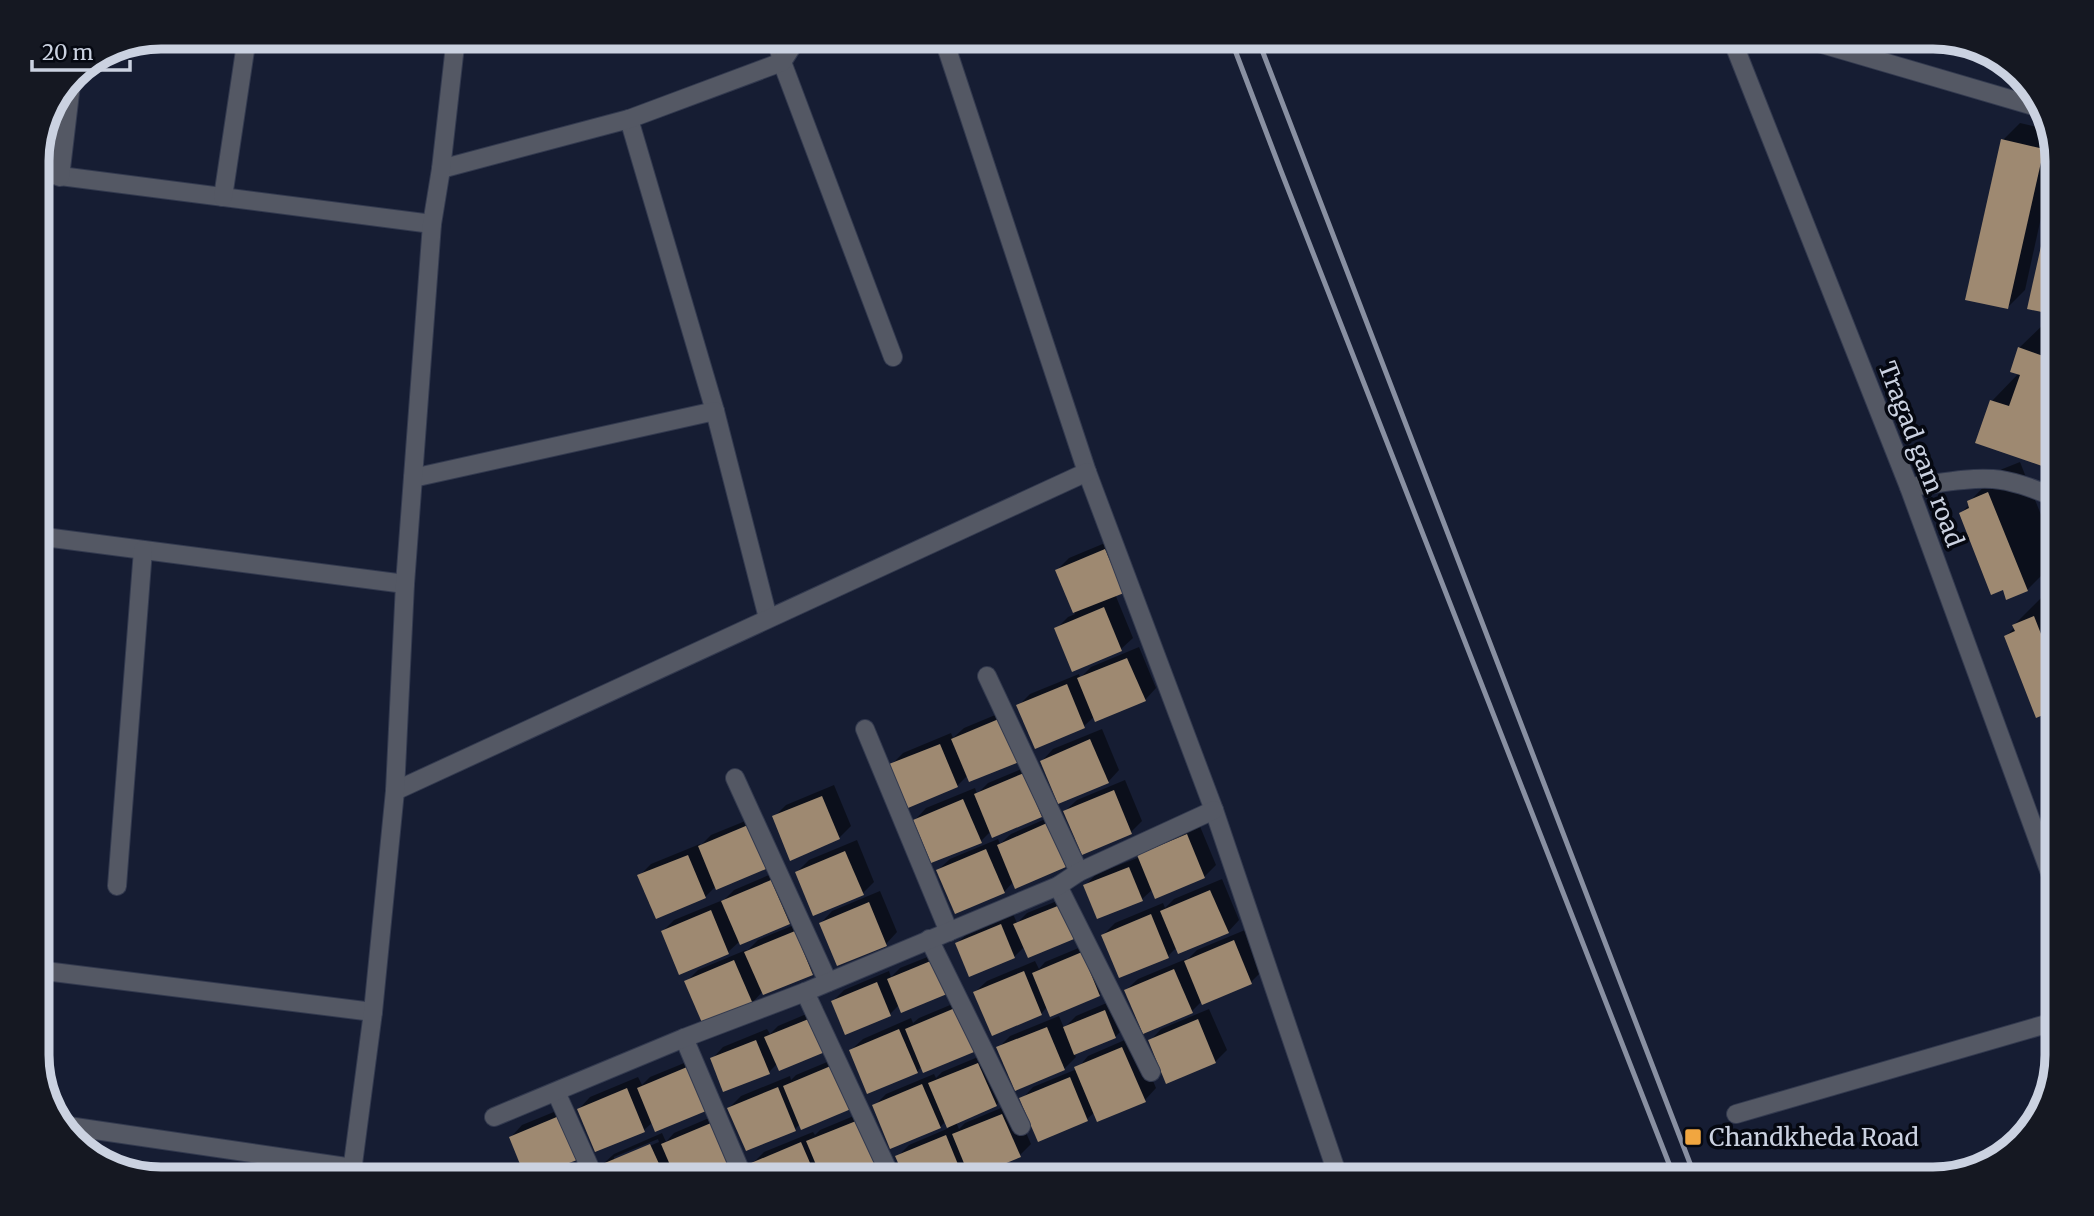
<svg xmlns="http://www.w3.org/2000/svg" width="2094" height="1216" viewBox="0 0 2094 1216" font-family="Merriweather,serif">
	<style>
		.shadow { fill: #0007; fill-rule: evenodd }
		.building { fill: #9e8971 }
		.lines { fill: none; stroke-linecap: round; stroke-linejoin: round }
		.service-casing { stroke: #333a4f; stroke-width: 20 }
		.minor-casing { stroke: #333a4f; stroke-width: 20 }
		.tertiary-casing { stroke: #333a4f; stroke-width: 20 }
		.service { stroke: #545864; stroke-width: 18 }
		.minor { stroke: #545864; stroke-width: 18 }
		.tertiary { stroke: #545864; stroke-width: 18 }
		.rail { stroke: #8990a2; stroke-width: 5 }
		.poi-dot { fill: #f1a640; stroke: #050811; stroke-width: 2.5 }
		.labels { text-anchor: middle; dominant-baseline: central; stroke-width: 7; stroke-linejoin: round; paint-order: stroke }
		.street-label { font-size: 24px; fill: #cbd2e1; stroke: #050811 }
		.poi-label { font-size: 24px; fill: #cbd2e1; stroke: #050811; text-anchor: start }
		.rim { fill: none; stroke: #cbd2e1; stroke-width: 9 }
	</style>
	<rect width="100%" height="100%" fill="#161d33"/>
	<!-- shadow -->
	<g class="shadow">
		<polygon points="2020,123 2050,130 2056,150 2025,290 2008,307 2003,140"/>
		<polygon points="2051,317 2057,319 2057,449 2042,464 1992,401 2019,373 2019,348"/>
		<polygon points="2020,462 2057,555 2057,560 2027,590 1961,513 1970,504 1969,502 2000,470"/>
		<polygon points="1117,538 1134,579 1115,594 1133,638 1121,649 1073,670 1056,629 1068,617 1075,614 1057,570 1069,558"/>
		<polygon points="2057,589 2057,719 2053,721 2006,636 2015,627 2014,625 2045,594"/>
		<polygon points="1139,647 1156,688 1145,700 1095,716 1084,726 1036,747 1019,705 1030,694 1079,674 1080,678 1091,667"/>
		<polygon points="1012,708 1030,749 968,775 957,786 891,765 903,753 951,733 953,738 964,728"/>
		<polygon points="1102,729 1119,770 1108,782 1042,761 1053,749"/>
		<polygon points="1036,763 1053,804 1041,815 991,831 981,841 915,820 926,808 975,788 977,794 988,783"/>
		<polygon points="1125,780 1142,821 1131,832 1065,811 1077,800"/>
		<polygon points="834,785 851,826 839,838 774,817 786,805"/>
		<polygon points="1059,813 1076,854 1065,866 1014,881 1004,892 938,870 950,859 998,839 1000,844 1011,834"/>
		<polygon points="760,815 777,856 765,867 717,887 716,886 705,897 639,876 651,864 700,844 700,846 711,835"/>
		<polygon points="1199,824 1216,865 1204,877 1153,889 1142,899 1085,886 1096,874 1140,857 1151,844"/>
		<polygon points="857,840 874,882 863,893 797,872 809,860"/>
		<polygon points="783,869 800,911 789,922 740,941 728,952 680,972 663,931 674,920 723,900 723,901 734,890"/>
		<polygon points="1222,879 1239,920 1228,932 1177,947 1168,956 1120,976 1103,935 1115,923 1163,903 1165,908 1174,899"/>
		<polygon points="880,891 897,932 886,944 821,923 832,911"/>
		<polygon points="1072,895 1085,926 1073,937 1025,946 1014,957 970,974 957,943 969,932 1013,914 1017,923 1027,913"/>
		<polygon points="806,920 824,961 812,973 763,991 752,1003 686,982 698,970 746,950 747,951 758,940"/>
		<polygon points="1245,930 1262,971 1251,982 1202,1001 1192,1011 1126,990 1138,979 1186,959 1187,960 1197,950"/>
		<polygon points="1093,942 1111,983 1099,995 1047,1007 1041,1014 975,992 987,981 1035,961 1039,969 1045,962"/>
		<polygon points="945,950 958,981 899,1005 890,1014 833,1001 844,990 889,971 891,977 900,968"/>
		<polygon points="967,998 984,1039 973,1050 922,1066 917,1072 851,1050 863,1039 911,1018 913,1023 919,1018"/>
		<polygon points="1116,999 1127,1025 1115,1037 1074,1053 1076,1057 1064,1069 998,1048 1010,1036 1059,1016 1064,1028 1076,1016"/>
		<polygon points="823,1007 836,1039 777,1064 769,1072 712,1059 723,1047 767,1029 770,1034 778,1026"/>
		<polygon points="1209,1009 1227,1050 1215,1062 1150,1041 1161,1029"/>
		<polygon points="1134,1036 1156,1088 1145,1100 1095,1112 1087,1119 1039,1140 1022,1099 1033,1087 1077,1069 1088,1056"/>
		<polygon points="990,1052 1008,1093 996,1105 956,1122 959,1129 965,1123 1013,1103 1031,1144 1019,1156 969,1172 958,1179 907,1179 898,1156 909,1145 949,1128 946,1121 940,1127 874,1106 886,1094 934,1074 936,1078 942,1072"/>
		<polygon points="844,1055 862,1096 800,1124 795,1129 747,1149 729,1108 741,1096 790,1076 791,1080 796,1075"/>
		<polygon points="699,1057 653,1122 644,1130 596,1150 579,1109 590,1097 638,1077 642,1085 650,1077"/>
		<polygon points="571,1105 588,1146 511,1137 522,1125"/>
		<polygon points="868,1110 885,1151 874,1163 835,1179 760,1179 753,1163 764,1152 813,1132 815,1135 820,1130"/>
		<path d="M723,1112L740,1154L728,1165L695,1179H677V1177L675,1179H608L602,1165L614,1154L662,1133L666,1142L674,1133ZM658,1139L659,1142L614,1161V1157Z"/>
		<polygon points="594,1161 602,1179 551,1179"/>
		<polygon points="891,1161 899,1179 846,1179"/>
		<polygon points="746,1168 751,1179 719,1179"/>
	</g>
	<!-- building -->
	<g class="building">
		<polygon points="2001,139 2044,149 2008,309 1965,300"/>
		<polygon points="2056,179 2057,180 2057,315 2027,309"/>
		<polygon points="2018,347 2057,361 2057,398 2048,394 2043,408 2057,421 2057,423 2042,466 1975,443 1990,400 2009,406 2020,375 2010,372"/>
		<polygon points="1988,492 2028,591 2006,600 2003,590 1991,595 1959,513 1969,508 1967,501"/>
		<polygon points="1105,549 1124,593 1073,613 1055,570"/>
		<polygon points="1104,607 1122,651 1072,672 1054,628"/>
		<polygon points="2034,616 2057,675 2057,721 2052,723 2048,713 2036,718 2004,636 2015,631 2012,625"/>
		<polygon points="1127,658 1146,701 1095,722 1077,678"/>
		<polygon points="1067,684 1085,728 1035,749 1016,705"/>
		<polygon points="1001,718 1019,762 969,782 951,739"/>
		<polygon points="1090,739 1109,783 1058,804 1040,761"/>
		<polygon points="940,744 958,787 908,808 889,764"/>
		<polygon points="2057,764 2057,789 2049,767"/>
		<polygon points="1024,773 1042,817 992,838 974,794"/>
		<polygon points="1114,790 1132,834 1082,855 1063,811"/>
		<polygon points="822,796 840,839 790,861 772,816"/>
		<polygon points="963,799 982,843 931,863 913,820"/>
		<polygon points="1047,823 1066,867 1015,889 997,845"/>
		<polygon points="748,825 766,869 716,890 698,846"/>
		<polygon points="1187,834 1205,878 1155,899 1137,855"/>
		<polygon points="986,849 1005,893 955,914 936,870"/>
		<polygon points="845,851 864,895 813,916 795,872"/>
		<polygon points="688,855 706,898 656,919 637,875"/>
		<polygon points="1129,867 1143,901 1097,919 1083,885"/>
		<polygon points="771,880 790,924 740,945 721,901"/>
		<polygon points="1210,890 1229,933 1178,954 1160,911"/>
		<polygon points="869,902 887,946 837,966 819,923"/>
		<polygon points="1060,905 1074,939 1028,958 1013,924"/>
		<polygon points="711,910 729,954 679,975 661,931"/>
		<polygon points="1151,914 1169,958 1119,978 1101,935"/>
		<polygon points="1001,924 1015,958 969,977 955,943"/>
		<polygon points="795,931 813,975 763,995 744,952"/>
		<polygon points="1234,940 1252,984 1202,1005 1184,961"/>
		<polygon points="1082,952 1100,996 1050,1017 1032,973"/>
		<polygon points="734,960 753,1004 703,1025 684,981"/>
		<polygon points="933,960 947,994 901,1013 887,979"/>
		<polygon points="1174,969 1193,1013 1143,1034 1124,990"/>
		<polygon points="1024,971 1042,1015 992,1036 973,992"/>
		<polygon points="877,982 891,1016 845,1035 831,1001"/>
		<polygon points="955,1008 974,1052 923,1073 905,1029"/>
		<polygon points="1105,1010 1116,1038 1074,1055 1063,1027"/>
		<polygon points="811,1018 825,1052 779,1071 764,1037"/>
		<polygon points="1198,1019 1216,1063 1166,1084 1148,1040"/>
		<polygon points="1047,1027 1065,1070 1015,1091 996,1047"/>
		<polygon points="899,1029 918,1073 867,1094 849,1050"/>
		<polygon points="756,1040 770,1074 723,1092 710,1058"/>
		<polygon points="1122,1047 1146,1102 1097,1122 1074,1067"/>
		<polygon points="978,1063 997,1106 947,1128 928,1083"/>
		<polygon points="833,1065 851,1109 801,1130 783,1086"/>
		<polygon points="687,1067 706,1111 655,1132 637,1088"/>
		<polygon points="1070,1077 1088,1121 1038,1142 1019,1098"/>
		<polygon points="922,1084 941,1128 890,1149 872,1105"/>
		<polygon points="778,1087 796,1131 746,1151 727,1108"/>
		<polygon points="627,1088 645,1132 595,1152 577,1109"/>
		<polygon points="1002,1114 1021,1157 970,1178 952,1134"/>
		<polygon points="559,1116 577,1160 526,1179 509,1137"/>
		<polygon points="856,1121 875,1164 839,1179 822,1179 806,1141"/>
		<polygon points="711,1123 729,1167 700,1179 676,1179 661,1144"/>
		<polygon points="946,1135 964,1179 905,1179 895,1156"/>
		<polygon points="801,1142 817,1179 758,1179 751,1163"/>
		<polygon points="650,1144 666,1179 606,1179 600,1165"/>
		<polygon points="879,1171 883,1179 860,1179"/>
		<polygon points="583,1172 586,1179 564,1179"/>
	</g>
	<g class="lines">
		<!-- service casing -->
		<g class="service-casing">
			<polyline id="service" points="1736,1114 2057,1021"/>
		</g>
		<!-- minor casing -->
		<g class="minor-casing">
			<g id="minor">
				<polyline points="776,37 782,62 893,357"/>
				<polyline points="943,37 1087,472 1214,810 1339,1179"/>
				<polyline points="1798,37 2044,109"/>
				<polyline points="629,119 715,411"/>
				<polyline points="441,169 629,119 782,62 798,37"/>
				<polyline points="37,173 432,224"/>
				<polyline points="60,177 72,76"/>
				<polyline points="223,197 247,37"/>
				<polyline points="37,215 42,174"/>
				<polyline points="413,478 715,411 768,618"/>
				<path d="M1909,487C1937,484 1966,477 1993,479C2016,481 2036,490 2057,498"/>
				<polyline points="37,536 405,584"/>
				<polyline points="987,676 1079,872"/>
				<polyline points="865,729 949,932"/>
				<polyline points="735,778 828,982"/>
				<polyline points="395,791 1087,472"/>
				<polyline points="117,886 143,550"/>
				<polyline points="1058,886 1151,1072"/>
				<polyline points="929,939 1021,1126"/>
				<polyline points="37,970 373,1012"/>
				<polyline points="805,992 892,1179"/>
				<polyline points="684,1038 744,1179"/>
				<polyline points="556,1092 595,1179"/>
				<polyline points="494,1117 684,1038 805,992 1058,886 1079,872 1214,810"/>
				<polyline points="61,1125 353,1168"/>
				<polyline points="351,1179 373,1012 395,791 405,584 432,224 441,169 456,37"/>
			</g>
		</g>
		<!-- tertiary casing -->
		<g class="tertiary-casing">
			<polyline id="tertiary" points="1731,37 1909,487 2057,892"/>
		</g>
		<!-- service -->
		<use href="#service" class="service"/>
		<!-- minor -->
		<use href="#minor" class="minor"/>
		<!-- tertiary -->
		<use href="#tertiary" class="tertiary"/>
		<!-- rail -->
		<g class="rail">
			<polyline points="1230,37 1281,171 1675,1179"/>
			<polyline points="1257,37 1696,1179"/>
		</g>
	</g>
	<!-- markers -->
	<rect class="poi-dot" x="1684" y="1128" width="18" height="18" rx="3.5"/>
	<g class="labels">
		<!-- street labels -->
		<g class="street-label">
			<text transform="translate(1921 454) rotate(69)">Tragad gam road</text>
		</g>
		<!-- poi labels -->
		<g class="poi-label">
			<text x="1709" y="1137">Chandkheda Road</text>
		</g>
	</g>
	<!-- crop -->
	<path d="M0 0H2094V1216H0ZM161 49H1933A112 112 0 0 1 2045 161V1055A112 112 0 0 1 1933 1167H161A112 112 0 0 1 49 1055V161A112 112 0 0 1 161 49Z" fill="#151822" fill-rule="evenodd"/>
	<path class="rim" d="M161 49H1933A112 112 0 0 1 2045 161V1055A112 112 0 0 1 1933 1167H161A112 112 0 0 1 49 1055V161A112 112 0 0 1 161 49Z"/>
	<!-- scale -->
	<path d="M32 60v10h98v-10" fill="none" stroke="#cbd2e1" stroke-width="3.5"/>
	<text x="42" y="60" font-size="21" fill="#cbd2e1" stroke="#050811" stroke-width="5" paint-order="stroke">20 m</text>
</svg>
